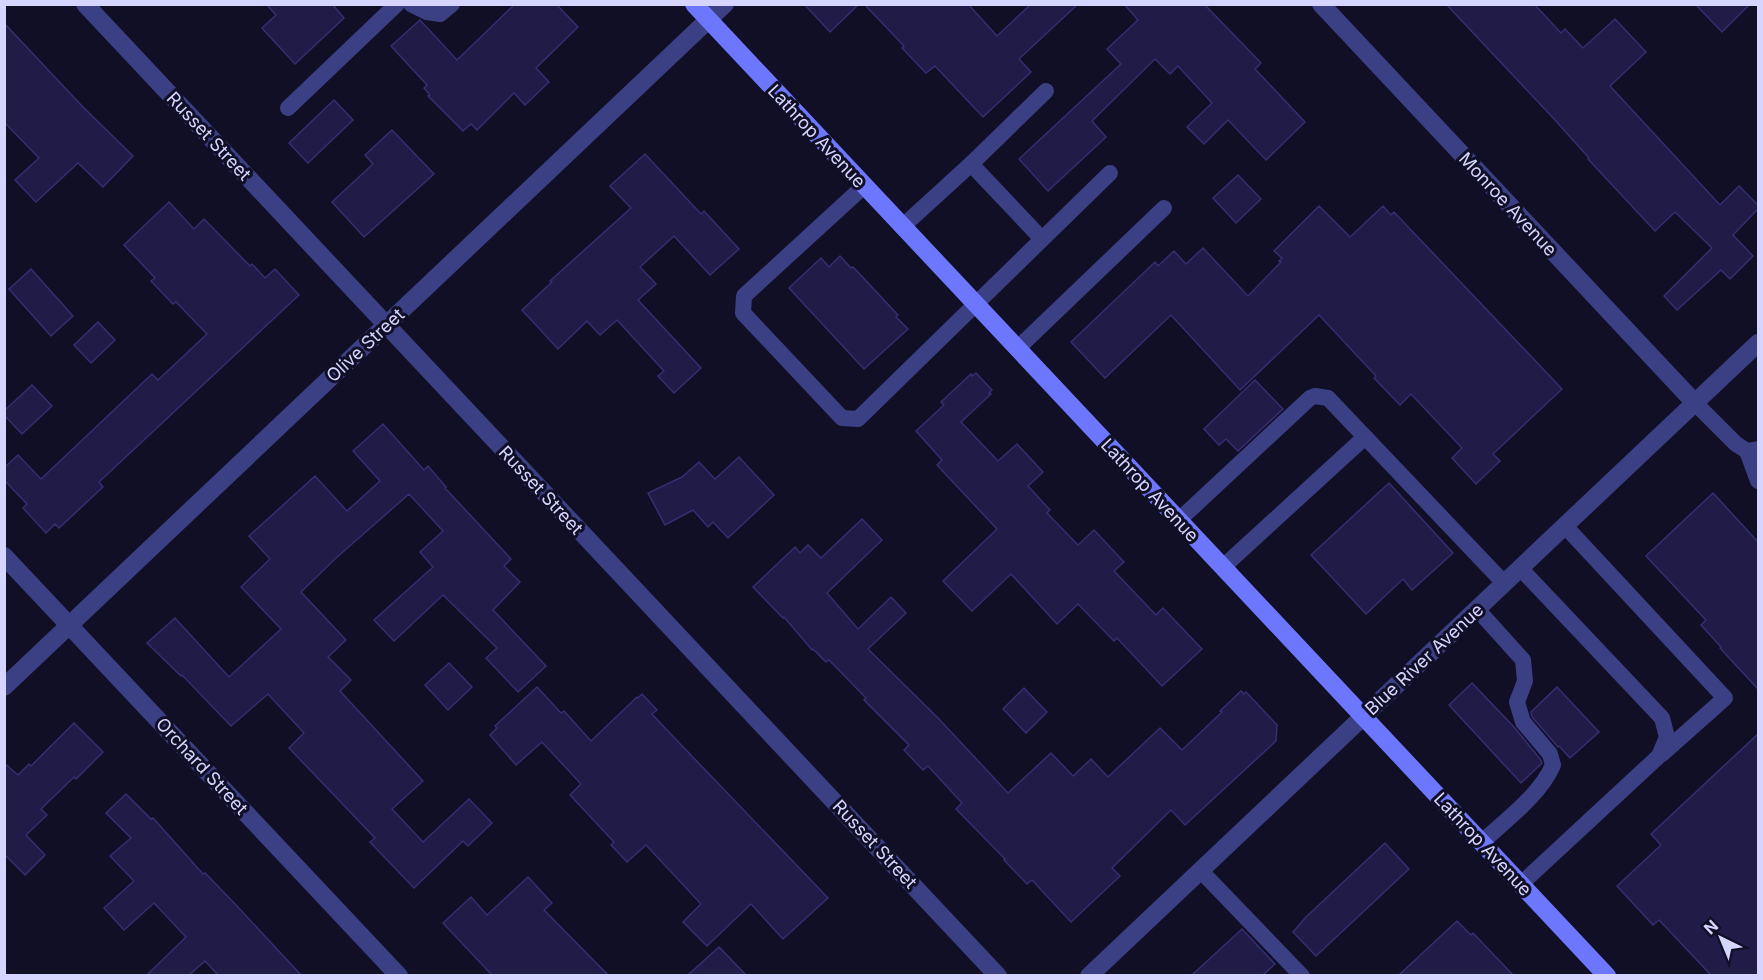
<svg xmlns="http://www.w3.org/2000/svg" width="1763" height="980" viewBox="0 0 1763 980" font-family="Inter,sans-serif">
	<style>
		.building { fill: #201b47; stroke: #352e72; stroke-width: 1.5 }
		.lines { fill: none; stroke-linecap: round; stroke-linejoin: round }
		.lane { stroke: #3b3f84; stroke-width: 16 }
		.street { stroke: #3b3f84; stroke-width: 18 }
		.secondary { stroke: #6d77fe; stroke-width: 18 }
		.labels { text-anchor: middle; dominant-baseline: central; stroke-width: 6; stroke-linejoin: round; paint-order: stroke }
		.street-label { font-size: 18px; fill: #d5d5ff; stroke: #110f26 }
	</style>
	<rect width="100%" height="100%" fill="#110f26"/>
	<!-- building -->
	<g class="building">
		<polygon points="266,4 332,4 344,18 295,64 262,28 276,15"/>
		<polygon points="515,4 556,4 578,27 536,68 549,82 525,105 514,93 477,130 471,124 463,131 428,96 430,95 424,88 427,85 391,46 420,20 457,60"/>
		<polygon points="804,4 859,4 830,32"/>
		<polygon points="864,4 968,4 997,36 1031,4 1078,4 1019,59 1031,72 983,117 935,66 926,73 902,48 904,46"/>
		<polygon points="1124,4 1204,4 1261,63 1255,69 1305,122 1266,160 1228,120 1204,144 1187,127 1212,103 1178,66 1170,74 1155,59 1092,121 1106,137 1048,191 1019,159 1121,64 1107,49 1138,20"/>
		<polygon points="1446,4 1534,4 1561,33 1565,29 1583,48 1615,19 1646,52 1610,86 1720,205 1739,186 1758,205 1758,209 1733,235 1753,256 1730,279 1721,270 1677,310 1664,296 1712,248 1675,212 1655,231 1588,159 1589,158 1555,120"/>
		<polygon points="1695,4 1750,4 1722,32"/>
		<polygon points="4,23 82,106 133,156 103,187 78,163 36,202 15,180 39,158 4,122"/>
		<polygon points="334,100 353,120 308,163 289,143"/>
		<polygon points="392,130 434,174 364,237 332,202 373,164 365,155"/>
		<polygon points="645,154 701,214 704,211 739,249 710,275 674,236 640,267 656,284 638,300 701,368 674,393 658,376 664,371 617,320 600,335 587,321 558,349 522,310 552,282 550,281 631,208 610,186"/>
		<polygon points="1238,175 1261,199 1236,223 1213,198"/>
		<polygon points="169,202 194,229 204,219 250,266 252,264 265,278 275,269 299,295 99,482 103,487 59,528 55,524 46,533 23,508 27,504 4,480 4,468 18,455 41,479 152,374 158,380 207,334 176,302 173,304 151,281 155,278 124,245"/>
		<polygon points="1319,206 1350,237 1383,206 1391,215 1394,212 1562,389 1493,454 1500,461 1476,484 1452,458 1462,448 1411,394 1400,405 1374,378 1376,376 1319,315 1240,390 1171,315 1105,378 1071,342 1155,262 1158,266 1174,251 1186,264 1203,248 1248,296 1281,262 1279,261 1282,258 1274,251"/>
		<polygon points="840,256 851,268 853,267 898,315 896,317 908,329 864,369 789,288 821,258 829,267"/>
		<polygon points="31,269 73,316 51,336 9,289"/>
		<polygon points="98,322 115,340 91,363 74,345"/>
		<polygon points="976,373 992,390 989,393 991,394 961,422 998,461 1017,444 1043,472 1028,486 1050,510 1047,513 1078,545 1094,530 1124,562 1114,571 1156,615 1163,608 1202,649 1162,686 1117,638 1114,641 1078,604 1057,624 1011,574 972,611 943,581 997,529 937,465 942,460 916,431 944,405 941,402 971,374 972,376"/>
		<polygon points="1255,380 1283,409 1238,451 1226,439 1219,445 1204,429"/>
		<polygon points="32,385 52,406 22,434 4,415 4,411"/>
		<polygon points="383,424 424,470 428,466 446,487 445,488 511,559 504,566 520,582 493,610 546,666 518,692 486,658 497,648 443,595 394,641 374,620 433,567 420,552 443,531 409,494 336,558 301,592 346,640 328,657 351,680 340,691 423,781 392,809 423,842 469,799 492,823 468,846 463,841 414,888 370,842 375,838 289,748 304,733 268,694 231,726 182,675 181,676 147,643 175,618 229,677 281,629 241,587 270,559 249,536 315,476 347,511 380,481 353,451"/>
		<polygon points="739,457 774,495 728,538 713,522 708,527 693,510 665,525 648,493 682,477 699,462 715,479"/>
		<polygon points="1389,483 1453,553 1412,590 1403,579 1366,614 1311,555"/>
		<polygon points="1713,493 1758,542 1758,689 1720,648 1721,647 1701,625 1706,620 1646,556"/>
		<polygon points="862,519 882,540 827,593 858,629 891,597 906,613 868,649 938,718 1008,793 1051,753 1073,776 1091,759 1108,777 1160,728 1182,750 1222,712 1220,711 1241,691 1244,694 1246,692 1277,725 1276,741 1185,825 1171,810 1112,868 1120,876 1071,922 1032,880 1027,884 1004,860 1005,859 956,809 962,803 928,766 923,770 904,750 909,745 864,700 866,698 829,660 826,662 813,649 812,650 784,617 783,618 753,587 795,547 800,553 808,545 821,558"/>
		<polygon points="449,663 472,687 448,710 425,685"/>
		<polygon points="1472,683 1514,727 1540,759 1542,763 1521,783 1449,705"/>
		<polygon points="537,687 561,713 564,711 591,741 637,697 638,698 642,694 657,710 652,714 665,728 828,898 783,939 751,904 707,946 683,922 701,904 646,845 627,862 611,845 614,842 570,795 581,784 542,742 516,765 490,735 497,728 495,726"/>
		<polygon points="1557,687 1599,732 1570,758 1559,746 1558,747 1532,717 1531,712"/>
		<polygon points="1024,688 1047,712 1026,733 1003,709"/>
		<polygon points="74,723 103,752 76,779 74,777 41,809 47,815 26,835 45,855 25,875 4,854 4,763 18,775 29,764 31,766"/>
		<polygon points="1758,734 1758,975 1711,975 1659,920 1653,925 1617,886 1661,845 1651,834"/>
		<polygon points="126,794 151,819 153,818 203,874 205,873 237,906 301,975 218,975 205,961 189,975 147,975 186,937 154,903 124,930 104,908 134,881 110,856 131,838 106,813"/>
		<polygon points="1385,843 1409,869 1316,956 1293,932 1306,917"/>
		<polygon points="528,877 552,903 544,910 608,975 492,975 443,923 471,897 487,915"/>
		<polygon points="1457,921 1471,935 1473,933 1513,975 1399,975"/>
		<polygon points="1242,929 1275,964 1263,975 1192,975"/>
		<polygon points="719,947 746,975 688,975"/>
	</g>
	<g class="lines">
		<!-- lane -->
		<g class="lane">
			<polyline points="411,4 427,12 440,14 452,4"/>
			<polyline points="288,108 397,4"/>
			<polyline points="971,164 1042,239"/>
			<polyline points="864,186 744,296 743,313 842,418 858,419 1110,173"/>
			<polyline points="902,227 971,164 1046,91"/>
			<polyline points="1017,349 1164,208"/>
			<polyline points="1695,403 1736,444 1747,451 1758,449"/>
			<polyline points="1747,451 1758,481"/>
			<polyline points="1179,520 1310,398 1315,396 1328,398 1504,583"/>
			<polyline points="1565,526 1725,698 1662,754"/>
			<polyline points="1223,567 1365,437"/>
			<polyline points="1520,568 1662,718 1667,737 1659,756 1521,884"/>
			<path d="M1477,609L1523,660L1525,681L1517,702L1523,722L1550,754L1553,765C1540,795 1506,820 1482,842"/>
			<polyline points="1200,870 1302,976"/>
		</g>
		<!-- street -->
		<g class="street">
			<polyline points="85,4 998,976"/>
			<polyline points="1321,4 1695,403"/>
			<polyline points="4,556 399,976"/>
			<polyline points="4,687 725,4"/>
			<polyline points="1089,976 1758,343"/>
		</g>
		<!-- secondary -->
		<polyline class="secondary" points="694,4 1607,976"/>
	</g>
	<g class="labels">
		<!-- street labels -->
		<g class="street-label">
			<text transform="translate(209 136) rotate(47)">Russet Street</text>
			<text transform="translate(817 136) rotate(47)">Lathrop Avenue</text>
			<text transform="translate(1508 204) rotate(47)">Monroe Avenue</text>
			<text transform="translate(365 345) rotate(-43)">Olive Street</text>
			<text transform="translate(541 490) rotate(47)">Russet Street</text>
			<text transform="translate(1150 490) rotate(47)">Lathrop Avenue</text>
			<text transform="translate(1424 659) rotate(-43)">Blue River Avenue</text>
			<text transform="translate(202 766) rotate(47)">Orchard Street</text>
			<text transform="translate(875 844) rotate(47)">Russet Street</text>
			<text transform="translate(1483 844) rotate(47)">Lathrop Avenue</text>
		</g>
	</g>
	<!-- border -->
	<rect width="1763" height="980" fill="none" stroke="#d5d5ff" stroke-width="12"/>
	<!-- north arrow -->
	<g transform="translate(1721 938) rotate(317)" stroke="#110f26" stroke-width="4.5" paint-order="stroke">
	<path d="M0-4.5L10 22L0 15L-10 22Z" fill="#d5d5ff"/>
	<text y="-9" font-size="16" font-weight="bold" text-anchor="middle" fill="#d5d5ff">N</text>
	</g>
</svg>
